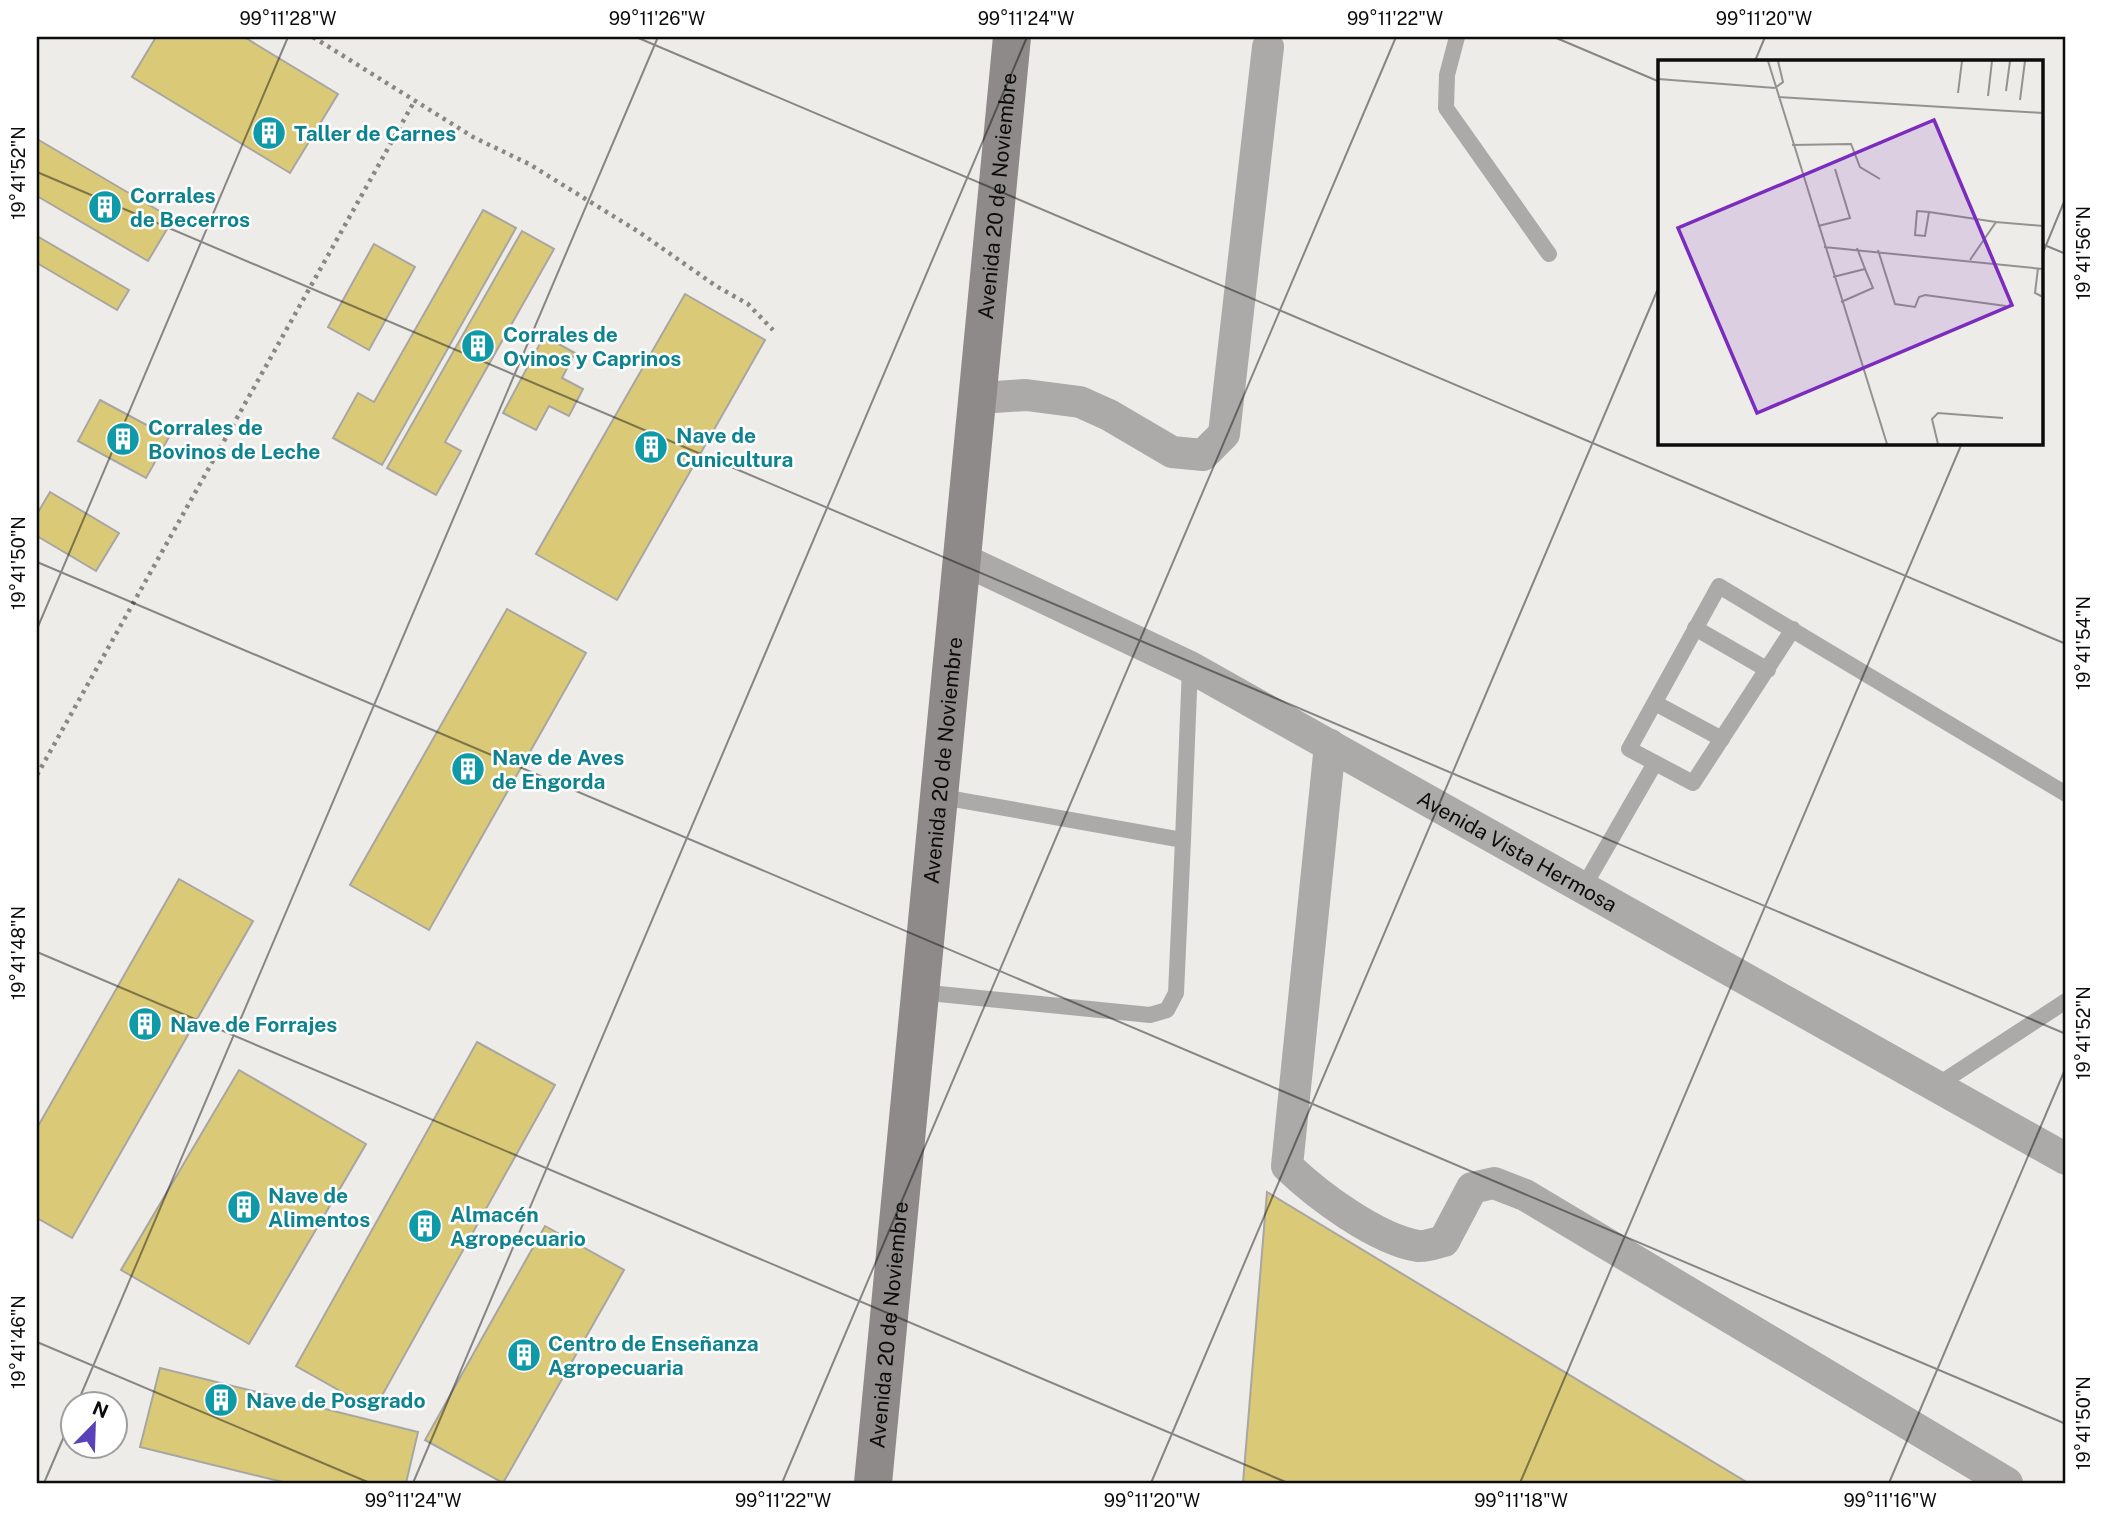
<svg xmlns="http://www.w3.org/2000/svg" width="2103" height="1520" viewBox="0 0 2103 1520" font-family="'Public Sans',sans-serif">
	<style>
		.building { fill: #daca78; stroke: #a7a6a2; stroke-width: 2 }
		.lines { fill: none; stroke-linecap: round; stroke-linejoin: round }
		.path { stroke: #898885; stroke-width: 4.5; stroke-dasharray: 3.5 5; stroke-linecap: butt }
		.service { stroke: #acaaa9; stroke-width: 16 }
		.minor { stroke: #acaaa9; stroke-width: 32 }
		.secondary { stroke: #8d8a89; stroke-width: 38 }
		.ticks { fill: none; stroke: #0c0c0b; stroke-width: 2; stroke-opacity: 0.45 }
		.labels { text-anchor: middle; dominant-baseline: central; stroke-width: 5; stroke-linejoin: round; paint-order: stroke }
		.culture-label { font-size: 21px; font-weight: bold; fill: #0d838f; stroke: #fff; text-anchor: start }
		.street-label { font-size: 21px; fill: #0c0c0b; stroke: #fff }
		.inset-road { fill: none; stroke: #939290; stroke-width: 2 }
		.view { fill: #7b2cbf; fill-opacity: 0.15; stroke: #7b2cbf; stroke-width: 3.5 }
		.inset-edge { fill: none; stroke: #0c0c0b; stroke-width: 3.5 }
		.neatline { fill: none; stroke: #0c0c0b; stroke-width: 2.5 }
		.ticks-label { font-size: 18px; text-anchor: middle; fill: #0c0c0b }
	</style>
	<rect width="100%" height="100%" fill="#edece8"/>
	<!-- building -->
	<g class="building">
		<polygon points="156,37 244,37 338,94 290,173 132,77"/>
		<polygon points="37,139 173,219 148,261 37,196"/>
		<polygon points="483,210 516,228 382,465 333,438 358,393 374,402"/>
		<polygon points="522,231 554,249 445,442 461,451 436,495 387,468"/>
		<polygon points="37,236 129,290 117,310 37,263"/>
		<polygon points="374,244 415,267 369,350 328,327"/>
		<polygon points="685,294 765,340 617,600 536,554"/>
		<polygon points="544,336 575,353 562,378 583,389 569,416 549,406 536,430 503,413"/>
		<polygon points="100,400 169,437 146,478 78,441"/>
		<polygon points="50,492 119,533 96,571 37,536 37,514"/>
		<polygon points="507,609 586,653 429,930 350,885"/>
		<polygon points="179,879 253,921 72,1238 37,1218 37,1128"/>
		<polygon points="477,1042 555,1085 374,1410 296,1366"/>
		<polygon points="239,1070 366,1144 249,1344 121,1270"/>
		<polygon points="1267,1192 1748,1483 1243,1483"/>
		<polygon points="545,1226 624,1270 503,1483 425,1440"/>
		<polygon points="160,1368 418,1432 406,1483 287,1483 140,1447"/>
	</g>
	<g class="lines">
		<!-- path -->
		<g class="path">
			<polyline points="313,37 473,137 529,164 639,232 716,286 748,304 773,330"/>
			<polyline points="37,775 415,100"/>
		</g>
		<!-- service -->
		<g class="service">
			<polyline points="1457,37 1447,75 1446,108 1549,254"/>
			<polyline points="1695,628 1768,670"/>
			<polyline points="1793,629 1693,783 1629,749 1719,586 2066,794"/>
			<polyline points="1655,703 1722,739"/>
			<polyline points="1183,840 1190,667"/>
			<polyline points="1583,888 1655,763"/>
			<polyline points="919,992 1150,1015 1167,1010 1176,993 1183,840 937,796"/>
			<polyline points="1936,1086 2066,1001"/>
		</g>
		<!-- minor -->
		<g class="minor">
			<polyline points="978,398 1026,395 1080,402 1109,415 1172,452 1203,455 1224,434 1268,47"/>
			<path id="s1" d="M962,559L1190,667L2066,1159"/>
			<path d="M1330,745L1287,1166C1317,1195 1376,1239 1418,1246C1426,1247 1436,1243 1444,1241L1472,1188L1494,1183L1525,1195L2007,1483"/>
		</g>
		<!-- secondary -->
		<path class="secondary" id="s2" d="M873,1483L1012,37"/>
	</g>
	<!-- ticks -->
	<path class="ticks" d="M636,37L2066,644M1554,37L1660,82M1755,61L1765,37M37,172L2066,1034M2042,244L2066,254M2042,255L2066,197M37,562L2066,1424M37,629L288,37M37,952L1288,1483M37,1342L370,1483M77,1404L658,37M44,1483L74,1413M413,1483L1027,37M782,1483L1396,37M1151,1483L1660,284M1520,1483L1962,443M1889,1483L2066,1067"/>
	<!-- icons -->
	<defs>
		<g id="building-disc" transform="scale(1.75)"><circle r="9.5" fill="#0f9aa8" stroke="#fff"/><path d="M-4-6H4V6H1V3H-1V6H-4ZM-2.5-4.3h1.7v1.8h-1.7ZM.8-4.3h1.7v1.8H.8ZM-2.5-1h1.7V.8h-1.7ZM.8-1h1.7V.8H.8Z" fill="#fff"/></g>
	</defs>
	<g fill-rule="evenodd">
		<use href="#building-disc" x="269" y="133"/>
		<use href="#building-disc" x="105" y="207"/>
		<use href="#building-disc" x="478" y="346"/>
		<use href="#building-disc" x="123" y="439"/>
		<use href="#building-disc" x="651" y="447"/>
		<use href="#building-disc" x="468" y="769"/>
		<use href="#building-disc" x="145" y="1024"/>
		<use href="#building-disc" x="244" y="1207"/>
		<use href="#building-disc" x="425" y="1226"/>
		<use href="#building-disc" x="524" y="1355"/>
		<use href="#building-disc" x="221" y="1400"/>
	</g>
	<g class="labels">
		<!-- culture labels -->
		<g class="culture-label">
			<text x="294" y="133">Taller de Carnes</text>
			<text x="130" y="195">Corrales<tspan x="130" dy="24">de Becerros</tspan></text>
			<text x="503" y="334">Corrales de<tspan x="503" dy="24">Ovinos y Caprinos</tspan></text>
			<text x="148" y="427">Corrales de<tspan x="148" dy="24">Bovinos de Leche</tspan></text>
			<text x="676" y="435">Nave de<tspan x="676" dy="24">Cunicultura</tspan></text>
			<text x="492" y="757">Nave de Aves<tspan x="492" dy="24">de Engorda</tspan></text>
			<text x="170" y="1024">Nave de Forrajes</text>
			<text x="268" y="1195">Nave de<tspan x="268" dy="24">Alimentos</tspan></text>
			<text x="450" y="1214">Almacén<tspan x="450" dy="24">Agropecuario</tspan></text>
			<text x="548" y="1343">Centro de Enseñanza<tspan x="548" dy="24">Agropecuaria</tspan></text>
			<text x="246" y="1400">Nave de Posgrado</text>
		</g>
		<!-- street labels -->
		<g class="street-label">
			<text stroke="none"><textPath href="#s2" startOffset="1293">Avenida 20 de Noviembre</textPath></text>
			<text stroke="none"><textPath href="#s2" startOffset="726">Avenida 20 de Noviembre</textPath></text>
			<text stroke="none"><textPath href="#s1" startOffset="628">Avenida Vista Hermosa</textPath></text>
			<text stroke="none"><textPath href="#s2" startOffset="159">Avenida 20 de Noviembre</textPath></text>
		</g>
	</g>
	<!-- overview -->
	<g transform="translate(1658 60)">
		<rect width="385" height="385" fill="#edece8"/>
		<path class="inset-road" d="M110,1L229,384M0,19L117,28M117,28L125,22L120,1M348,31L352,1M300,33L304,1M330,36L334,1M120,37L385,53M362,40L367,1M134,85L193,84L202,107L222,119M271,152L267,176L257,175L259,151L271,152L338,162M160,166L192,158L177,109M166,187L385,209M199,188L207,209M220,190L237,244L257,247L261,237L267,235L348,246M312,200L338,162L385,166M380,208L377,233L385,237M175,217L207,209L215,228L183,242M280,384L274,359L280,353L345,358"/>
		<path class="view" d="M276,60L354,245L99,353L20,168Z"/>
		<rect width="385" height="385" class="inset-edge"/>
	</g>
	<!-- border -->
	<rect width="2103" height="1520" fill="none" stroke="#ffffff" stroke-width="77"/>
	<!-- north arrow -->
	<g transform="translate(94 1425) rotate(23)"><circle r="33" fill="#ffffff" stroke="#9e9e9d" stroke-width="2"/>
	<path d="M0-5L12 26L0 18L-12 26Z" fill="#5841b9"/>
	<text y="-10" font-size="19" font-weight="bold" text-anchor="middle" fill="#0c0c0b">N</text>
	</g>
	<rect x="38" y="38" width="2026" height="1444" class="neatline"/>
	<g class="ticks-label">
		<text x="288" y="25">99°11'28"W</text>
		<text x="657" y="25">99°11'26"W</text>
		<text x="1026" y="25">99°11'24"W</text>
		<text x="1395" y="25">99°11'22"W</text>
		<text x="1764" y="25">99°11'20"W</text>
		<text transform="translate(19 173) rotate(-90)" y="6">19°41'52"N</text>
		<text transform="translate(2084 253) rotate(-90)" y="6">19°41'56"N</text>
		<text transform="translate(19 563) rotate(-90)" y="6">19°41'50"N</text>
		<text transform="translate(2084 643) rotate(-90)" y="6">19°41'54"N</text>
		<text transform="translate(19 953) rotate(-90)" y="6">19°41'48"N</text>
		<text transform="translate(2084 1033) rotate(-90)" y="6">19°41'52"N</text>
		<text transform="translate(19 1342) rotate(-90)" y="6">19°41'46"N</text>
		<text transform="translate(2084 1423) rotate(-90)" y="6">19°41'50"N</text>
		<text x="413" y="1507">99°11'24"W</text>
		<text x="783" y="1507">99°11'22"W</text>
		<text x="1152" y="1507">99°11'20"W</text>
		<text x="1521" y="1507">99°11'18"W</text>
		<text x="1890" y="1507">99°11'16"W</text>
	</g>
</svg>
